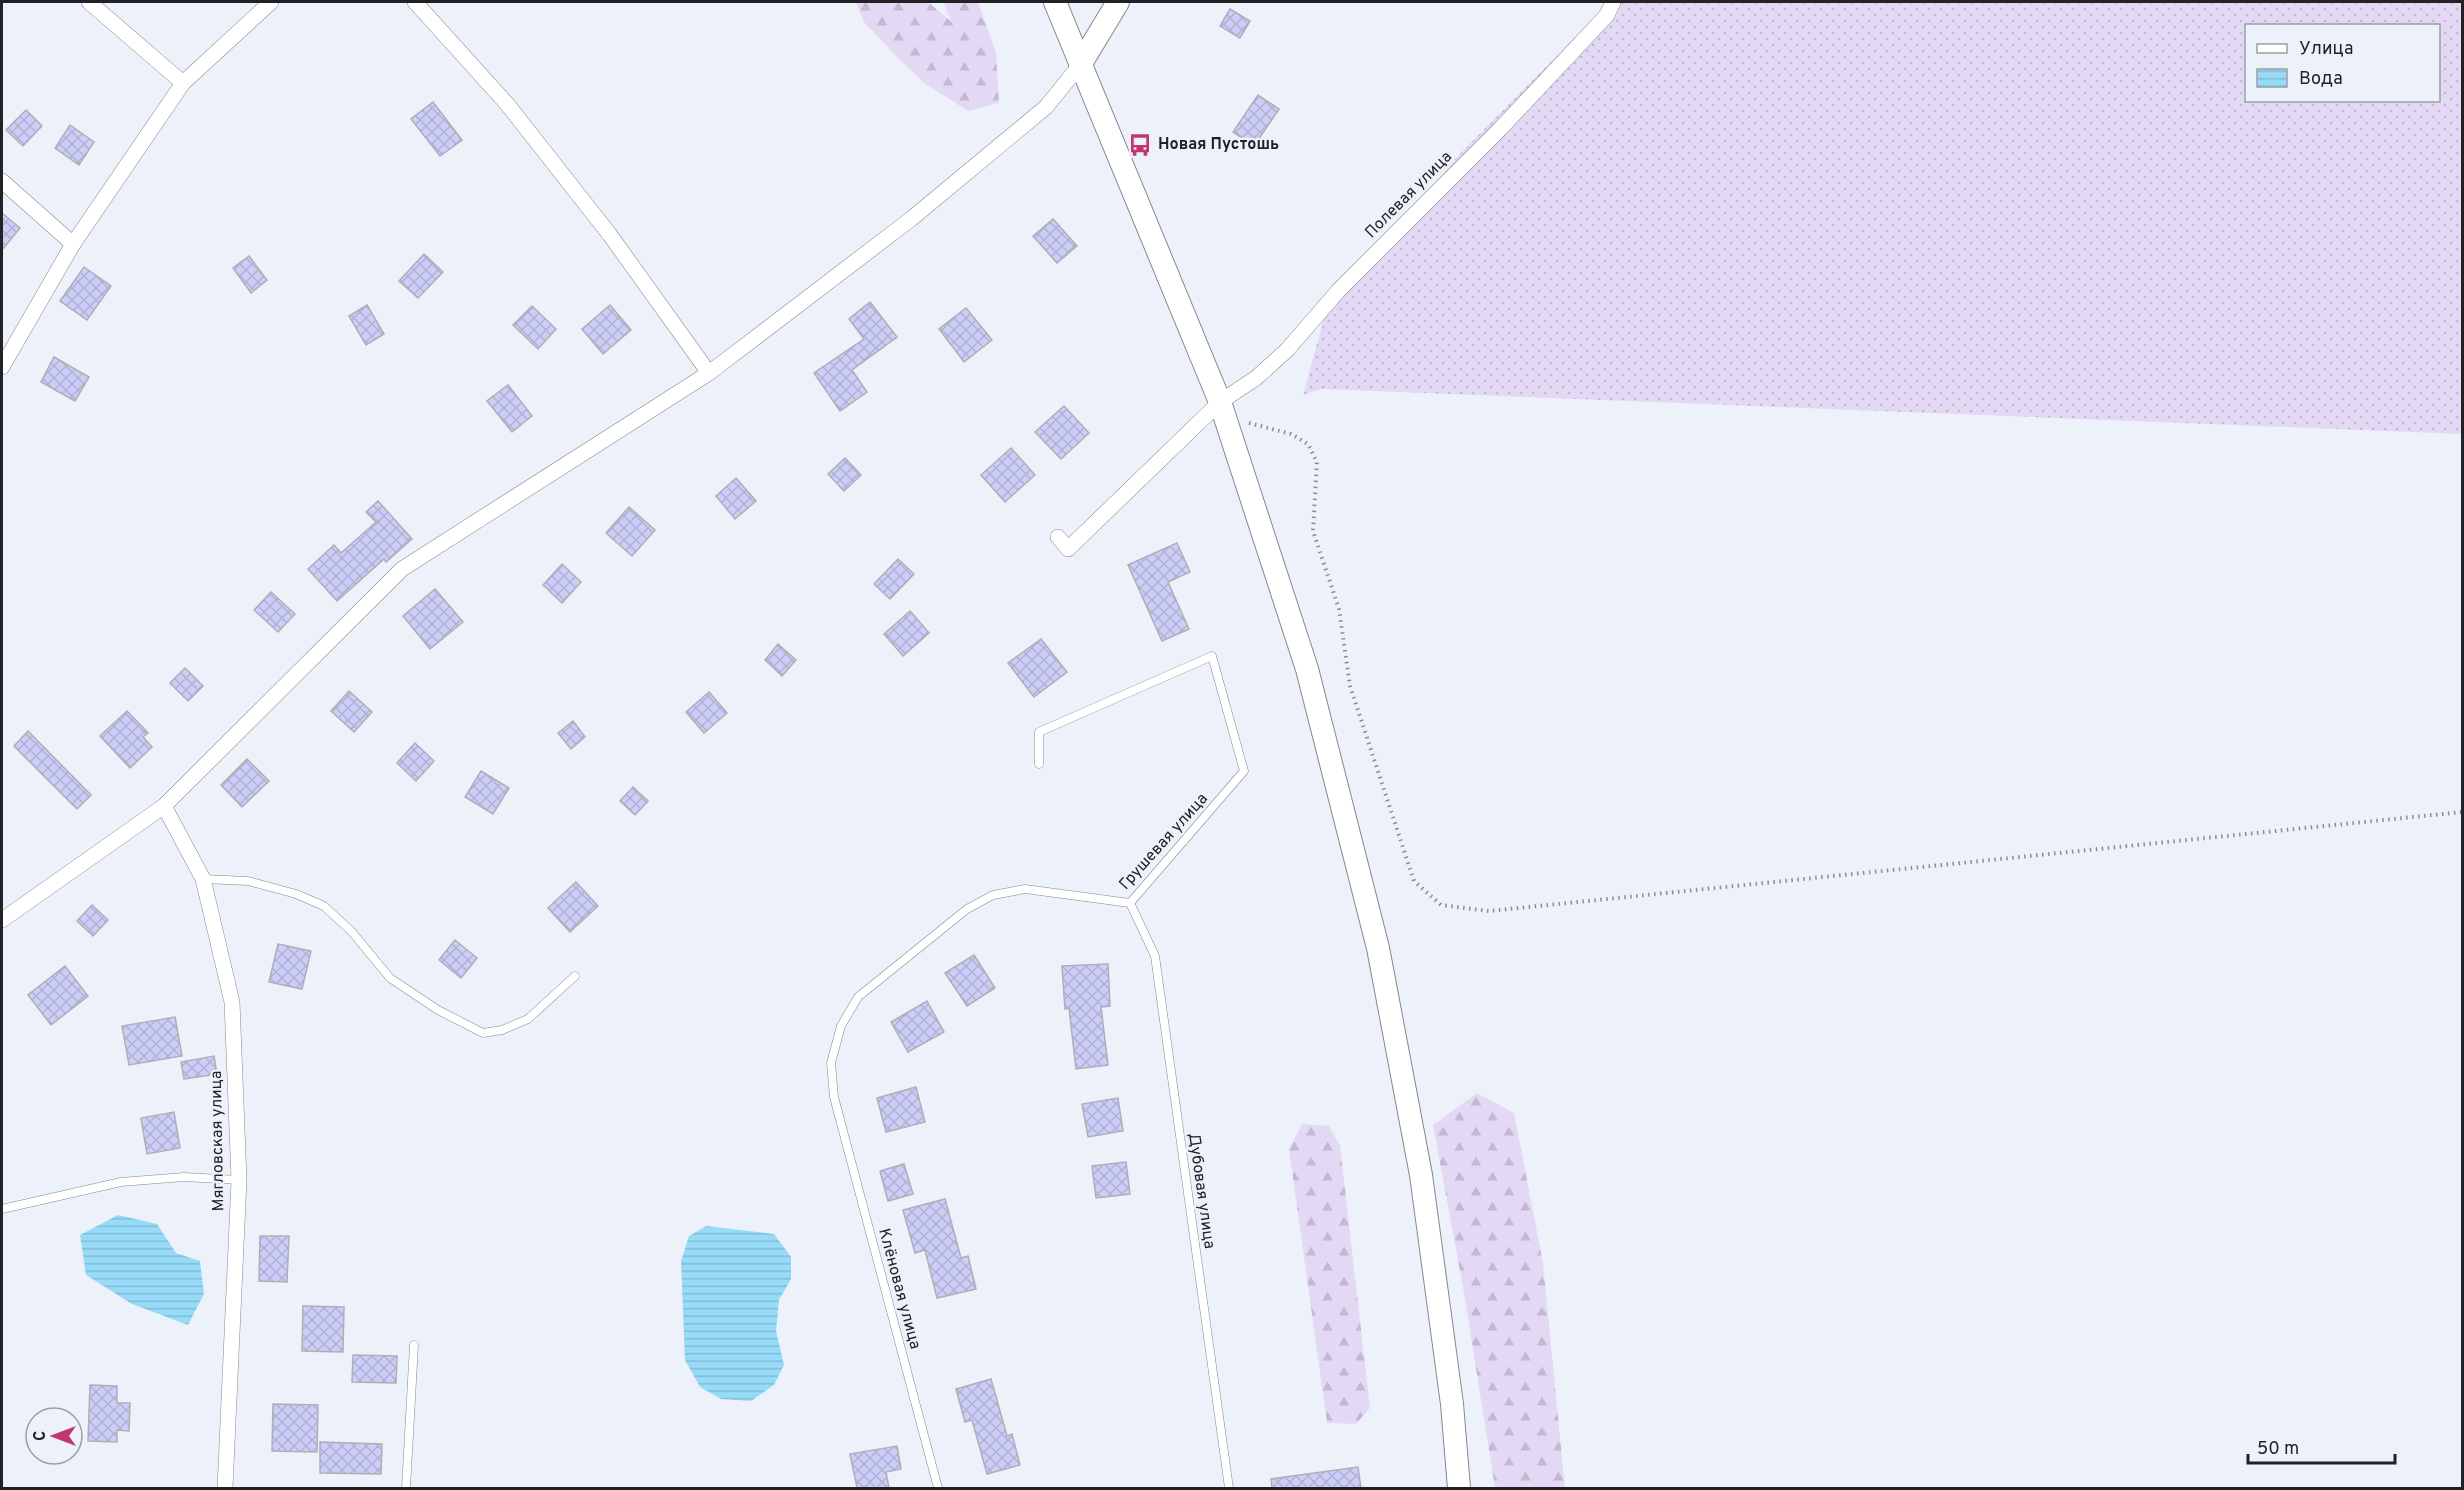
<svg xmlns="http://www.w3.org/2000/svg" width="2464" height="1490" viewBox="0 0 2464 1490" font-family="Overpass,sans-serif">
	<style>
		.grass { fill: url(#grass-dots); fill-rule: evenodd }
		.forest { fill: url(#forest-firs) }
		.water { fill: url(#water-rules) }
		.building { fill: url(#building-cross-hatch); stroke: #aeaeb6; stroke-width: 1.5 }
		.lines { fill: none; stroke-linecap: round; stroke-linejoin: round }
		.lane-casing { stroke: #84878f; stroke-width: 9 }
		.street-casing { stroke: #84878f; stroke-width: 16 }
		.secondary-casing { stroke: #84878f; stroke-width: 24 }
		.path { stroke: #898c92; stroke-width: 4; stroke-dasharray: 1.5 4.5; stroke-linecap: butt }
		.lane { stroke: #fff; stroke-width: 8 }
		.street { stroke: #fff; stroke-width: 15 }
		.secondary { stroke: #fff; stroke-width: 22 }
		.labels { text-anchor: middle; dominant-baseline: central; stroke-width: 4.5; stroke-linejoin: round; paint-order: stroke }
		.poi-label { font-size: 16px; font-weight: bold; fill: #202225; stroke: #edf2fa; text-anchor: start }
		.street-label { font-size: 16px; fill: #202225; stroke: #edf2fa }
	</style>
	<defs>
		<pattern id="grass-dots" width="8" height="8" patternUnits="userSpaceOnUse" patternTransform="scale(1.5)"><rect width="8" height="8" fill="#e4d9f5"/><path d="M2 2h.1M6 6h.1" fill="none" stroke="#c3bad2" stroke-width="1.8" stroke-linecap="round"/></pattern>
		<pattern id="forest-firs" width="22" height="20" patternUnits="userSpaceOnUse" patternTransform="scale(1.5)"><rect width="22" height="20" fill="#e4d9f5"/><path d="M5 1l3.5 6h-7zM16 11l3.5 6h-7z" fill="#c3bad2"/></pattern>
		<pattern id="water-rules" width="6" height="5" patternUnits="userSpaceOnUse" patternTransform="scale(1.5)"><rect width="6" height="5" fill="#97dbf8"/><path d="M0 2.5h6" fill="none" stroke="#82bcd4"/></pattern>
		<pattern id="building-cross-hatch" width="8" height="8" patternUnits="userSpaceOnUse" patternTransform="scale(1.5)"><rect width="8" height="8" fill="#cccef8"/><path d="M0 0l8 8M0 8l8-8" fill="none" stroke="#afb1d4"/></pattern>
	</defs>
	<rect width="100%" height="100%" fill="#edf2fa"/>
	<!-- grass -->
	<path class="grass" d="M1610,2H2462V434L1321,389L1303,395L1324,318L1457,157ZM2246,26H2438V100H2246Z"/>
	<!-- forest -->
	<g class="forest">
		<polygon points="856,2 928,2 952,22 943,2 978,2 996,53 999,103 968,111 924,83 898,58 864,22"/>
		<polygon points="1477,1093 1514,1113 1543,1263 1565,1488 1495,1488 1464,1293 1433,1125"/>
		<polygon points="1302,1124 1329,1126 1340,1145 1370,1408 1356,1424 1327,1423 1289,1149"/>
	</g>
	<!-- water -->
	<g class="water">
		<polygon points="118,1215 157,1224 176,1253 200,1261 204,1294 188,1325 132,1304 86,1275 80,1235"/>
		<polygon points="706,1226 774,1234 791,1257 791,1279 779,1300 776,1331 784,1365 774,1385 751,1401 721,1399 700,1387 685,1360 681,1261 689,1236"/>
	</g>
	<!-- building -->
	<g class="building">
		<polygon points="1230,9 1250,21 1240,38 1220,26"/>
		<polygon points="1258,95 1279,109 1254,146 1233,132"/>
		<polygon points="433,102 462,140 440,156 411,119"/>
		<polygon points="26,110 42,126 23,146 6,130"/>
		<polygon points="70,125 94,142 79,165 55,148"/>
		<polygon points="2,213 20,228 2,250"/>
		<polygon points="1053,219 1077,246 1057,263 1033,236"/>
		<polygon points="424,254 443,272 418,298 399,281"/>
		<polygon points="249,256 267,280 251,293 233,268"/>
		<polygon points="84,267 111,286 87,320 60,301"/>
		<polygon points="870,302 897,337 852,370 867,392 840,411 814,373 864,339 849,319"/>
		<polygon points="367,305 384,334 366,345 349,316"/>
		<polygon points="610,305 631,330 603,354 582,329"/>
		<polygon points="532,306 556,329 538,349 513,325"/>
		<polygon points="966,308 992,340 964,362 939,329"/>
		<polygon points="54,357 89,377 75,401 41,382"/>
		<polygon points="508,385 532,416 512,432 487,401"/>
		<polygon points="1064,406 1089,433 1061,459 1035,432"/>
		<polygon points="1011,448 1035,475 1005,502 981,475"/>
		<polygon points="845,458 861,475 844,491 828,474"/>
		<polygon points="736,478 756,501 735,519 716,496"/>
		<polygon points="378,501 412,539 386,562 384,559 337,601 308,569 334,545 341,553 376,522 366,512"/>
		<polygon points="629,507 655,530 632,556 606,533"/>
		<polygon points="1177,543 1190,572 1168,582 1189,629 1162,641 1128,565"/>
		<polygon points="898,559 914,574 890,599 874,584"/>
		<polygon points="562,564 581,582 562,603 543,585"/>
		<polygon points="435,589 463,622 430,649 403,616"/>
		<polygon points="271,592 295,614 278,632 254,610"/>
		<polygon points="910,611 929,633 903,656 884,634"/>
		<polygon points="1041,639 1067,672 1034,697 1008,663"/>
		<polygon points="778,644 796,660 782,676 765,660"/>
		<polygon points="185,668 203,686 188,701 170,683"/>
		<polygon points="349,691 372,712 354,732 331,711"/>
		<polygon points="709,692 727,713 704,733 686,712"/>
		<polygon points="127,711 148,733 143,737 152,747 130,768 100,736"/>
		<polygon points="573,721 585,737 571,749 558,733"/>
		<polygon points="28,731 91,795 77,809 14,746"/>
		<polygon points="415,743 434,761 416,781 397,763"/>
		<polygon points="247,759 269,781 242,807 221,785"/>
		<polygon points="481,771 509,788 493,814 465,797"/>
		<polygon points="633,787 648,801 635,815 620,801"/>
		<polygon points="576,882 598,906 570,932 548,908"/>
		<polygon points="92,905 108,920 93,936 77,921"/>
		<polygon points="455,940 477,958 461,978 439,960"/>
		<polygon points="278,944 311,951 302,989 269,982"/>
		<polygon points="974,955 995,988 967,1006 945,973"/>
		<polygon points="1108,964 1110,1006 1101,1007 1108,1065 1076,1069 1069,1008 1065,1009 1062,966"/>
		<polygon points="65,966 88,996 51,1025 28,995"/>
		<polygon points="927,1001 944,1032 908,1052 891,1022"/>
		<polygon points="175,1017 182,1056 129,1065 122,1026"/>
		<polygon points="214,1056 217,1074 184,1079 181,1062"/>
		<polygon points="916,1087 925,1122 886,1132 877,1098"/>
		<polygon points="1118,1098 1123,1131 1088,1137 1082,1104"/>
		<polygon points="174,1112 180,1148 147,1154 141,1118"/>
		<polygon points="1126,1162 1130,1194 1096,1198 1092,1166"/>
		<polygon points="904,1164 913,1194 888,1201 880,1171"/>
		<polygon points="945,1199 961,1258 968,1256 976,1289 937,1298 925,1250 915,1253 903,1210"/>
		<polygon points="260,1236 289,1236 287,1282 259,1281"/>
		<polygon points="303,1306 344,1307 343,1352 302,1351"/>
		<polygon points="353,1355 397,1356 396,1383 352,1382"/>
		<polygon points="991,1379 1007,1436 1012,1434 1020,1465 987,1474 972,1420 965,1422 956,1389"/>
		<polygon points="90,1385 117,1386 117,1403 130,1403 129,1431 117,1430 117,1442 88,1441"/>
		<polygon points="273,1404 318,1405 317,1452 272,1451"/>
		<polygon points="320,1442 382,1444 381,1474 320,1473"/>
		<polygon points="897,1446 901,1469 886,1472 889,1488 857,1488 850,1454"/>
		<polygon points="1358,1467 1361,1488 1272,1488 1271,1479"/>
	</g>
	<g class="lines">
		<!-- lane casing -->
		<g class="lane-casing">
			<g id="lane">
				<polyline points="203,879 248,881 296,894 324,906 352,932 390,978 438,1010 483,1033 502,1030 528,1019 575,976"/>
				<polyline points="1130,903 1155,956 1229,1488"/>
				<polyline points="2,1209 121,1182 184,1177 239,1180"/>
				<polyline points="406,1488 414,1345"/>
				<polyline points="938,1488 834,1097 831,1063 841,1026 858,997 967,909 993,895 1025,889 1130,903 1244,771 1212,656 1039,732 1039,764"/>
			</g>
		</g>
		<!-- street casing -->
		<g class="street-casing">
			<g id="street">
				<polyline points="89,2 183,83"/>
				<polyline points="415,2 507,104 610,235 709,373"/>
				<polyline points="2,181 73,244"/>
				<polyline points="2,367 73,244 183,83 271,2"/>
				<polyline points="1058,537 1068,549 1220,402 1256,378 1287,350 1339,290 1500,129 1607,15 1613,2"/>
				<polyline points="164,806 203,879 232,1002 239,1180 225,1488"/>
				<polyline points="2,920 164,806 402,569 709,373 911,219 1046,107 1080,65"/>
			</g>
		</g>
		<!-- secondary casing -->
		<g class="secondary-casing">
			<g id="secondary">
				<polyline points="1055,2 1220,402 1307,669 1378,948 1421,1175 1452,1404 1459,1488"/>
				<polyline points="1080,65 1118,2"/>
			</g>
		</g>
		<!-- path -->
		<polyline class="path" points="1249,423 1291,434 1308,444 1317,462 1313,531 1339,609 1350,686 1414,881 1441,905 1489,911 2462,812"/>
		<!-- lane -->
		<use href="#lane" class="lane"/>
		<!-- street -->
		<use href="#street" class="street"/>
		<!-- secondary -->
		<use href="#secondary" class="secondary"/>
	</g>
	<!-- icons -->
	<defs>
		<g id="bus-bare" transform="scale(1.8)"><path d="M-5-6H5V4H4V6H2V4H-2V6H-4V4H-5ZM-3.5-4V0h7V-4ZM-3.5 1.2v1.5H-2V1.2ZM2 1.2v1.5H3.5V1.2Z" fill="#c1366f" stroke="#edf2fa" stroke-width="2.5" paint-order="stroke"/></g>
	</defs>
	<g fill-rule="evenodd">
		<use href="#bus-bare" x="1140" y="145"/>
	</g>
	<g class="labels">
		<!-- poi labels -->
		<g class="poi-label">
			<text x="1158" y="145">Новая Пустошь</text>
		</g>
		<!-- street labels -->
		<g class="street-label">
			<text transform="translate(1409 195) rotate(-45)">Полевая улица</text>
			<text transform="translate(1164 842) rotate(-48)">Грушевая улица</text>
			<text transform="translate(218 1141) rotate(-91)">Мягловская улица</text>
			<text transform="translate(1201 1191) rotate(82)">Дубовая улица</text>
			<text transform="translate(899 1289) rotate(75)">Клёновая улица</text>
		</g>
	</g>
	<!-- border -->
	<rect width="2464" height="1490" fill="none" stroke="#202225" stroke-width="6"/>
	<!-- legend -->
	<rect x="2245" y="24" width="195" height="78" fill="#edf2fa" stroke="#9b9fa5" stroke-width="1.5"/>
	<rect x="2257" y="44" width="30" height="9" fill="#ffffff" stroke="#9b9fa5" stroke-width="1.5"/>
	<text x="2299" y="54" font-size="18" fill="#202225">Улица</text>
	<rect x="2257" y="69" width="30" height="18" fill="url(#water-rules)" stroke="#9b9fa5" stroke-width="1.5"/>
	<text x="2299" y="84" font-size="18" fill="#202225">Вода</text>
	<!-- north arrow -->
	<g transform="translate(54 1436) rotate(270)"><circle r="28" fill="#edf2fa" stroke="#9b9fa5" stroke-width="1.5"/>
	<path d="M0-4.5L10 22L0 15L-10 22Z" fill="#c1366f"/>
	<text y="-9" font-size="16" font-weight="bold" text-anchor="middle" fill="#202225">С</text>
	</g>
	<!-- scale -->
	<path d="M2248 1454v9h147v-9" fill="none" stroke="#202225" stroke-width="3"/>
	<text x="2257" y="1454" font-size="18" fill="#202225" stroke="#edf2fa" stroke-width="4.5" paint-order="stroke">50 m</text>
</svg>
